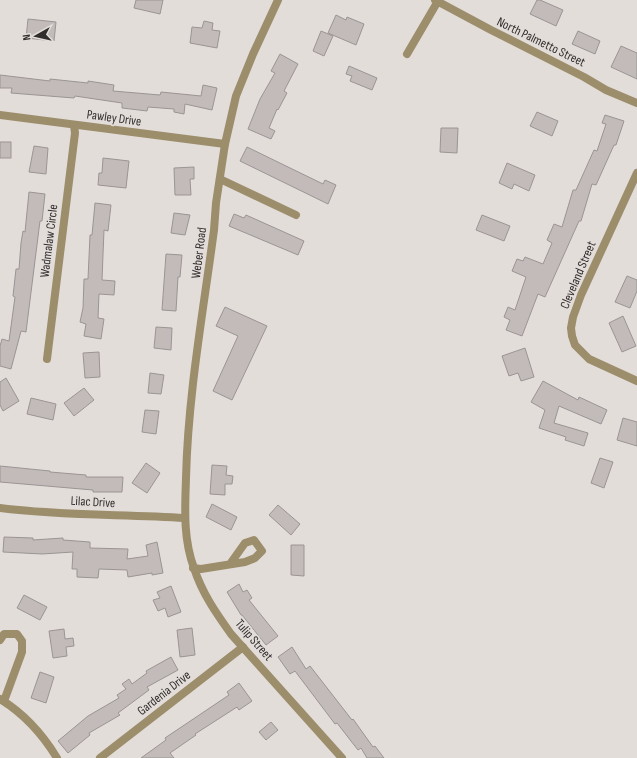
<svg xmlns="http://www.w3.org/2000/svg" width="637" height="758" viewBox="0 0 637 758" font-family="'Sofia Sans Condensed',sans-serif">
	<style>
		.building { fill: #c2bbba; stroke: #9b9494 }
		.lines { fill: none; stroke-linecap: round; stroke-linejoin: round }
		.street { stroke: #9c8d6b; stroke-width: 8 }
		.labels { text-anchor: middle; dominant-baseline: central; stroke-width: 3.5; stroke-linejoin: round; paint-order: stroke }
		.street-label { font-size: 13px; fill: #312e2d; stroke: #e3ddda }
	</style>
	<rect width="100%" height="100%" fill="#e3ddda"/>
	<!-- building -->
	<g class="building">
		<polygon points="136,0 163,0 160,14 134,8"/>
		<polygon points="537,0 540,0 563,10 556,26 530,14"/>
		<polygon points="336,15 346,20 347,17 364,24 356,45 328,33"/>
		<polygon points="28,19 56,22 54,41 26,38"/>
		<polygon points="204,21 213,23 212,30 220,31 217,48 190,43 192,27 202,28"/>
		<polygon points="321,31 333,36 324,56 313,51"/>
		<polygon points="578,31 600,41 595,54 572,44"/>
		<polygon points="621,46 637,53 637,79 611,67"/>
		<polygon points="280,54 298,64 284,91 287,93 278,110 277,109 269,128 275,131 271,139 248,129 260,99 275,73 271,71"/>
		<polygon points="349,66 377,78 372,90 350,81 352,76 346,74"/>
		<polygon points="0,75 50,81 50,79 88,83 88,81 114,85 113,91 160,95 161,92 201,96 203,85 217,88 212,110 185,104 184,114 174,112 174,109 148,107 147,111 122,108 122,103 75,96 74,98 11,93 12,88 0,88"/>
		<polygon points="537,112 558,121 552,136 530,126"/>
		<polygon points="605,115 624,121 616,145 614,145 596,185 592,184 581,221 579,221 545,297 538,294 522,336 506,330 510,320 504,317 508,307 515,310 526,277 512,271 517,259 523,261 525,257 543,264 552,243 547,240 554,224 562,227 573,190 576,190 594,150 597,151 606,124 602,123"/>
		<polygon points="441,128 458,128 457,153 440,152"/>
		<rect x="0" y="142" width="11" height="16"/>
		<polygon points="34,146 48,148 46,174 29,172"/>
		<polygon points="247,147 323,184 325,180 336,185 328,204 240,161"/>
		<polygon points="103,158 129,161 126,188 98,185 99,173 102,173"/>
		<polygon points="507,163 535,175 529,191 514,184 512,189 499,183"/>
		<polygon points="194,167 194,179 190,179 191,195 175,195 174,168"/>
		<polygon points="29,192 45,194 42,221 40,221 26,332 21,331 11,369 0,366 0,346 2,339 9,341 15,297 13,296 16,269 19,269 21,243 23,231 25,232"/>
		<polygon points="95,203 111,205 108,231 104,230 102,280 115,281 114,295 99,294 98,318 104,319 101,339 84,336 86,324 80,322 83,308 84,279 88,279 90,235 92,235"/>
		<polygon points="174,213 190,215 185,235 171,233"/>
		<polygon points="234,214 244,218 246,215 304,241 298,255 229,226"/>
		<polygon points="482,215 510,226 504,241 476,230"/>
		<polygon points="166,254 182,255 180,277 178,277 176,311 162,310"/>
		<polygon points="627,276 637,280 637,291 630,308 615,302"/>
		<polygon points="225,307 267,326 232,400 213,391 238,336 216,326"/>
		<polygon points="623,316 636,346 622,352 609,323"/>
		<polygon points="156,327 172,328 171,350 154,348"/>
		<polygon points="525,348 534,377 521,381 518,373 509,376 502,356"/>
		<polygon points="99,352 100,377 85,378 83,353"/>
		<polygon points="150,373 164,375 161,394 148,393"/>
		<polygon points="6,378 19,401 3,411 0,405 0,382"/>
		<polygon points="543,381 578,400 579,397 607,410 601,424 559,406 554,423 588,433 584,446 565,440 566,437 539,428 545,410 531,402"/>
		<polygon points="84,388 94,400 74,416 64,403"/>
		<polygon points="31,398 56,404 53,420 27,414"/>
		<polygon points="145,410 159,411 156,434 142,432"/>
		<polygon points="623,418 637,422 637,446 617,440"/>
		<polygon points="600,458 613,462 604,488 591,483"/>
		<polygon points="146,463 160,473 147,493 132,483"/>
		<polygon points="212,465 227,466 226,475 233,476 232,484 225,484 225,495 210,494"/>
		<polygon points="0,466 50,471 50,472 86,475 86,477 123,477 122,492 93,492 93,490 0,482"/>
		<polygon points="212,504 237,517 231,530 206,517"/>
		<polygon points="278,505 300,524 291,535 269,515"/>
		<polygon points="4,537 33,538 33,540 63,538 63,540 90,542 90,548 128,549 127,559 148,556 146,545 157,542 163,573 152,575 152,573 128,577 127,570 99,569 98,578 77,577 77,569 72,569 73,552 42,554 3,552"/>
		<polygon points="291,545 304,545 304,576 291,575"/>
		<polygon points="239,584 243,592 247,590 252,598 249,600 278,636 266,645 242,615 241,615 227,592"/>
		<polygon points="171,586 181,612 168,617 165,608 158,611 153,600 160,598 157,592"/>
		<polygon points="24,595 47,607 40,620 17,608"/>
		<polygon points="192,628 195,655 180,657 177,630"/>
		<polygon points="64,629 65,639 73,638 74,646 66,647 67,656 53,658 49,631"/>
		<polygon points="292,647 306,669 310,666 352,720 353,719 373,747 375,746 384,758 367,758 361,748 358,750 337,723 335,724 295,671 290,674 278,657"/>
		<polygon points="171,657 178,670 147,687 149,690 118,713 120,715 89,733 90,735 68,753 58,741 88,716 119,698 117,695 126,689 122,684 129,679 132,684 147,673 146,671"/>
		<polygon points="40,672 54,677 46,703 31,698"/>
		<polygon points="239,683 252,701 239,710 237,707 195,734 196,735 170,753 174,758 141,758 166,740 165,738 229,695 227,692"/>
		<polygon points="271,722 278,730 266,740 259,732"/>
	</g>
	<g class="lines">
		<!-- street -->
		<g class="street">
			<path d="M278,0L253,54L236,96L225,144L216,203L214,230C203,313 188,395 186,478C185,508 183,539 194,568C202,593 216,613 231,634L342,758"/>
			<polyline points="435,0 491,30 584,77 606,90 637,103"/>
			<polyline points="407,54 438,1"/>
			<polyline points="0,115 225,144"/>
			<polyline points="637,173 581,295 573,317 571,328 572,336 575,345 589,359 637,381"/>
			<polyline points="220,179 296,215"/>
			<polyline points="47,359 75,133 74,125"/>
			<path d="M0,508C61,516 123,514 185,518"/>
			<polyline points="193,568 201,569 245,562 255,558 262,551 254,540 245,543 230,564"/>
			<polyline points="0,640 4,634 17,634 22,641 22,652 4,701"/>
			<path d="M0,699C23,713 43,735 57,758"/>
			<polyline points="100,758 243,647"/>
		</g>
	</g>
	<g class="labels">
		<!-- street labels -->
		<g class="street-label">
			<text transform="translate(541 42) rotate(26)">North Palmetto Street</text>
			<text transform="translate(114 118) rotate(8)">Pawley Drive</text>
			<text transform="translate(49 241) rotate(-83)">Wadmalaw Circle</text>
			<text transform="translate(199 253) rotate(-83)">Weber Road</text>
			<text transform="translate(578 275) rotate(-67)">Cleveland Street</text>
			<text transform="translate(93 502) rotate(3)">Lilac Drive</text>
			<text transform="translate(254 640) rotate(49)">Tulip Street</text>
			<text transform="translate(164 693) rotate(-38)">Gardenia Drive</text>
		</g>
	</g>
	<!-- north arrow -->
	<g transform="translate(36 36) rotate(262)" stroke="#e3ddda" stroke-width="3" paint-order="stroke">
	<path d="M0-3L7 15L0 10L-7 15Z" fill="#312e2d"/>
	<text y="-6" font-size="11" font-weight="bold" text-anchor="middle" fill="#312e2d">N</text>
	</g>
</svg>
